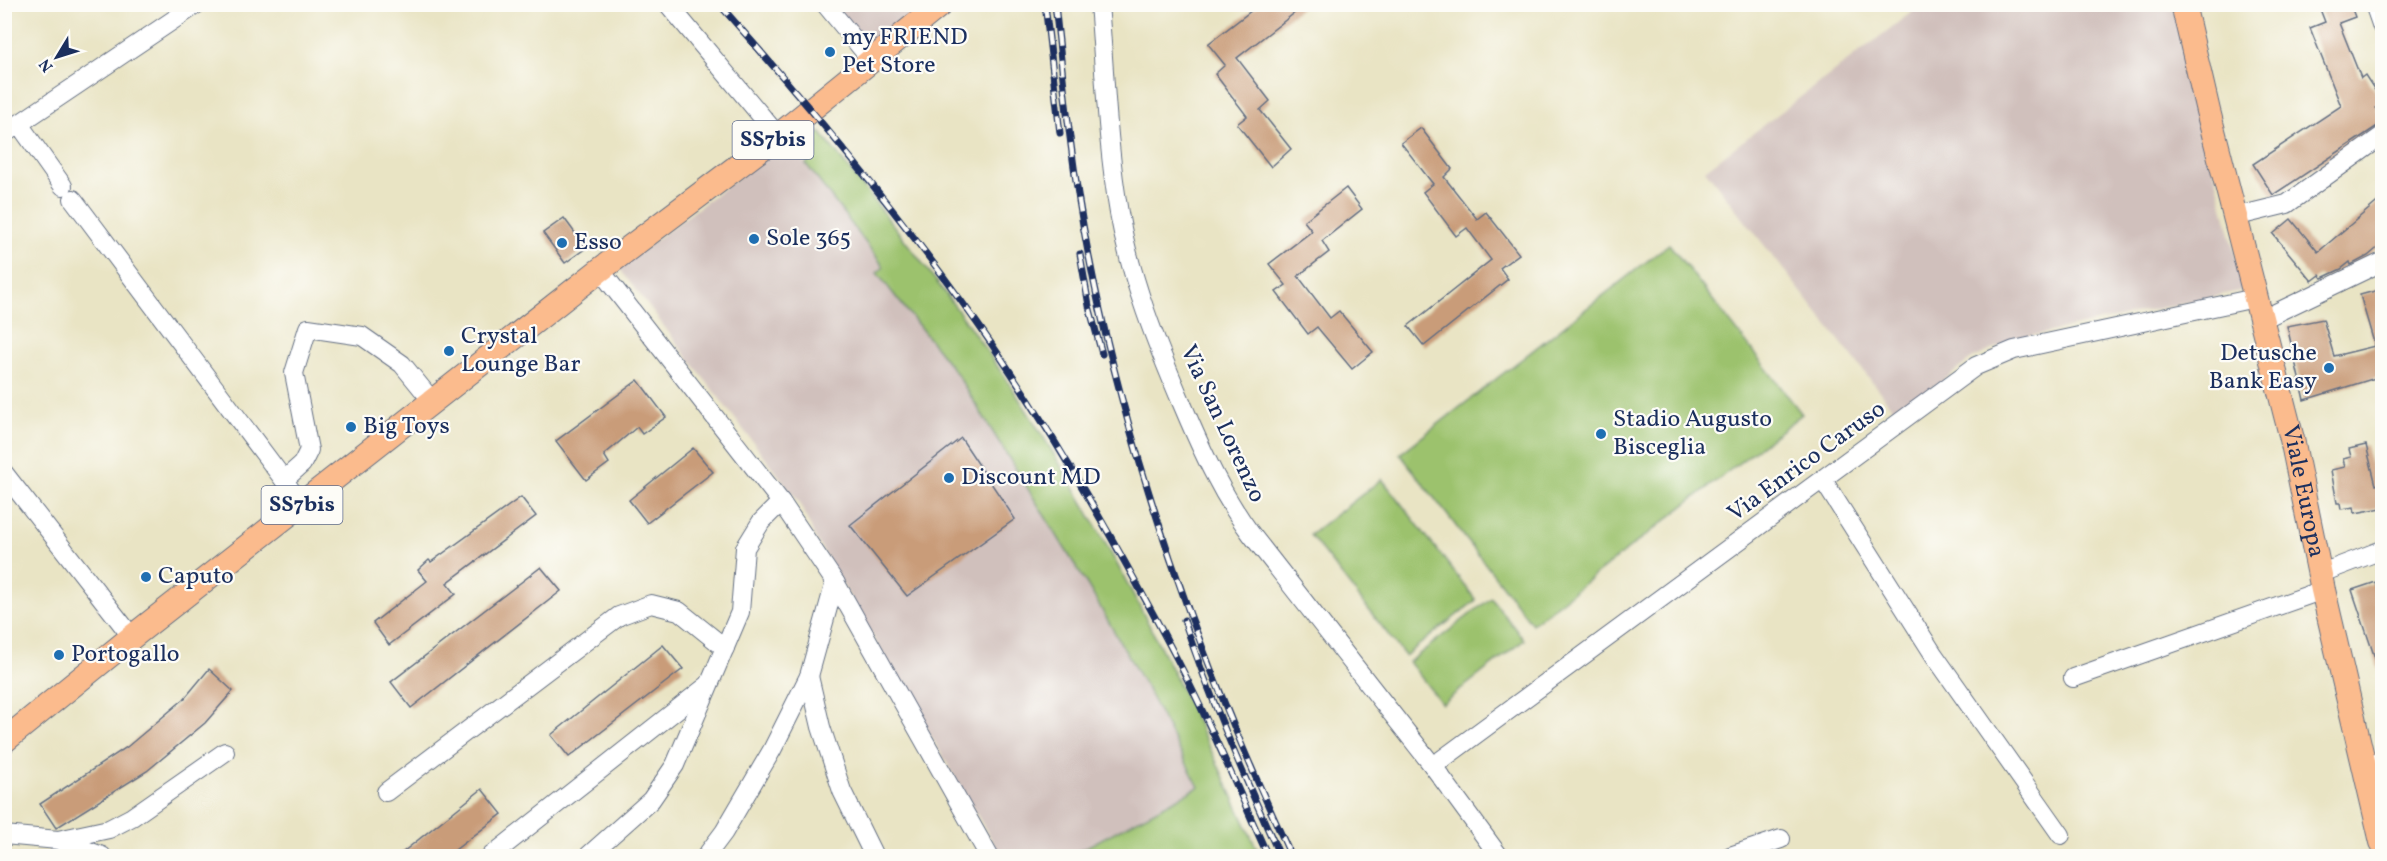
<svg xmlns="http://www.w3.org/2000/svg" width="2387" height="861" viewBox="0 0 2387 861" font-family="Vollkorn,serif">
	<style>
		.industrial { fill: #d0c0bc }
		.green { fill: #9cc26d; stroke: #5c7866; stroke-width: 1.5 }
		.building { fill: #c99c79 }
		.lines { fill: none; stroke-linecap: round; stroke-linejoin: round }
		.minor-casing { stroke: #636e82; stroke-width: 20 }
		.major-casing { stroke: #636e82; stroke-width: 26 }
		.minor { stroke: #fff; stroke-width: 18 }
		.major { stroke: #fbbb8d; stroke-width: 24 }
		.rail-casing { stroke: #1b2f5e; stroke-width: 7 }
		.rail { stroke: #fdfcf7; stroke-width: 4.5; stroke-dasharray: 14; stroke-linecap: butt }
		.poi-dot { fill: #1f6fb2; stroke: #fdfcf7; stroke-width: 2 }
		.labels { text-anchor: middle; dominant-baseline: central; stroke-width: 4.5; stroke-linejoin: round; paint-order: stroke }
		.shield { fill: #fdfcf7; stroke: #5f6c8c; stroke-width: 1.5 }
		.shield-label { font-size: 22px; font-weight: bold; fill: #1b2f5e }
		.poi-label { font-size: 24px; fill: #1b2f5e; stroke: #fdfcf7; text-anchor: start }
		.street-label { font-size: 24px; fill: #1b2f5e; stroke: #fdfcf7 }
	</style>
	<rect width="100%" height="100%" fill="#fdfcf7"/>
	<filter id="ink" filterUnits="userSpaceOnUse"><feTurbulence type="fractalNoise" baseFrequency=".0167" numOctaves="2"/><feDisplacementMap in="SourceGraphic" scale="12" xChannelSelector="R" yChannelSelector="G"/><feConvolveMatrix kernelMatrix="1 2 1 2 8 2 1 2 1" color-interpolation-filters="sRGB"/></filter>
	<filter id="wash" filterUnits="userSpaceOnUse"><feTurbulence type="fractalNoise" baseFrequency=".008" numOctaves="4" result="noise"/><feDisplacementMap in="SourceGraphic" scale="24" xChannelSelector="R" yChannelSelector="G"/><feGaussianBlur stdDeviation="1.35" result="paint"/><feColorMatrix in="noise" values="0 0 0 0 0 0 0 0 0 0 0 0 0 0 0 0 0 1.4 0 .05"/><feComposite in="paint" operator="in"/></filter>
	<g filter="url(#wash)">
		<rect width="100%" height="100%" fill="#e9e4c4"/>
		<!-- industrial -->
		<g class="industrial">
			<polygon points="833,5 931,5 873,52"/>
			<polygon points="1921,5 2173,5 2244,290 2013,340 1970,360 1898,415 1705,170"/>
			<polygon points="788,140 964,373 1147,689 1199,787 1075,853 1076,856 1001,856 816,539 799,502 619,268"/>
		</g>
		<!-- green -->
		<g class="green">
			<path d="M820,132C898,231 978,330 1044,438C1127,572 1195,713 1260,856H1076L1075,853L1199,787L1147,689L1088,586L957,374L877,273L884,267L806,164L817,148L812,139Z"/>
			<polygon points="1669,244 1802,414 1532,624 1400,454"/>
			<polygon points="1382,479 1476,600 1405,656 1310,535"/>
			<polygon points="1491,598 1524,640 1442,704 1409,662"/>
		</g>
		<g id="blocks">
			<!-- building -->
			<g class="building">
				<polygon points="1260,4 1306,4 1237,58 1270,101 1260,110 1291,149 1271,167 1237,124 1247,116 1215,74 1225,65 1208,44"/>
				<polygon points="2318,4 2350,4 2355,17 2339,23 2361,78 2365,75 2382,101 2382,104 2376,108 2382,118 2382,123 2273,195 2253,164 2341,106 2310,28 2325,22"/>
				<polygon points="1421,128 1452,169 1444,177 1477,219 1486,212 1519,254 1500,268 1508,279 1424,346 1408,326 1491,260 1467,228 1456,236 1423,192 1433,184 1401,143"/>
				<polygon points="1346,188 1362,209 1322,241 1329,252 1298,276 1330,318 1339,311 1373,352 1352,369 1317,327 1308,334 1276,292 1286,285 1269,264 1312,231 1304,221"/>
				<polygon points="2382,198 2382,244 2368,256 2351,265 2350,262 2341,269 2322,278 2320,275 2312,281 2273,234 2291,219 2318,252"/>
				<polygon points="564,218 586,248 565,263 543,233"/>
				<polygon points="2382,289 2382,376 2304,400 2287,326 2323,319 2334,356 2375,346 2360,295"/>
				<polygon points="638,380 666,417 642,434 637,427 604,455 609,463 586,480 556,441"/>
				<polygon points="961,438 1015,519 907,596 850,525"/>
				<polygon points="2366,445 2376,485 2382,483 2382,508 2355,513 2354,507 2341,509 2340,503 2337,503 2331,470 2345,467 2343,459 2351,457 2349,449"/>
				<polygon points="693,448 713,472 647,523 629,500"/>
				<polygon points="521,497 536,516 447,583 456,594 389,645 373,623 427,581 418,570 429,560 431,562"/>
				<polygon points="541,567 561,591 411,708 391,682"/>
				<polygon points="2376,582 2382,601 2382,673 2380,673 2352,590"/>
				<polygon points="663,645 683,669 569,757 551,735"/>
				<polygon points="209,669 233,691 205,723 147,771 56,828 40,804 127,747 184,699"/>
				<polygon points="482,789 502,814 447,856 398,856"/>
			</g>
		</g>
	</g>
	<g filter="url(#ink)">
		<use href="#blocks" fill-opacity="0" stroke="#636e82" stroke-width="1.5"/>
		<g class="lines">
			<!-- minor casing -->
			<g class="minor-casing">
				<g id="minor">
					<polyline points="668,4 778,136"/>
					<polyline points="825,4 872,61"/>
					<path d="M1099,4C1105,74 1107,144 1119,213C1131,280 1156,343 1183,406C1202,451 1222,495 1251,534L1433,766L1499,856"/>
					<polyline points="2374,4 2382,27"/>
					<polyline points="19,124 63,186"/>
					<polyline points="4,134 197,4"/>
					<polyline points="73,199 284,480 301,505"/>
					<polyline points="2234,217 2287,204 2382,136"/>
					<polyline points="600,270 781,502 835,582 989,856"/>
					<polyline points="2261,320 2382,262"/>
					<polyline points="4,473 132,637"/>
					<polyline points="284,480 302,464 309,450 294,373 308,328 362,336 402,364 433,402"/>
					<polyline points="1823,480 1934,655 2061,835"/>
					<polyline points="2319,574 2382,550"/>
					<polyline points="809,676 821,727 842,791 874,856"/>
					<polyline points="2073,678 2323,590"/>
					<polyline points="1433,766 1976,366 2014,350 2255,298"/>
					<polyline points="2365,767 2382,761"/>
					<polyline points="386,792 619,616 651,604 679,611 725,648"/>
					<polyline points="4,835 58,840 102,856"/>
					<polyline points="58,840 109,829 132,817 225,752"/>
					<polyline points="491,856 708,685"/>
					<polyline points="588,856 651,800 675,765 740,612 745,548 761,522 781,502"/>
					<polyline points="706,856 724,832 772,750 809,676 835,582"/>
					<polyline points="1730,856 1781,839"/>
				</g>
			</g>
			<!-- major casing -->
			<g class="major-casing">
				<g id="major">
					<path id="s1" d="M2183,4L2208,111L2292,439L2323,590L2382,842"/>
					<polyline points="4,741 132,637 600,270 778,136 941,4"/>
				</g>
			</g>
			<!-- minor -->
			<use href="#minor" class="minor"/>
			<!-- major -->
			<use href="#major" class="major"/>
			<!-- rail casing -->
			<g class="rail-casing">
				<g id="rail">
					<path d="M719,4C804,100 887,198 962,302C1044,415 1114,538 1178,661C1211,725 1239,792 1268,856"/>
					<polyline points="1045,4 1060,133"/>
					<path d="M1055,4C1064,87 1072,170 1088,252C1118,409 1171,576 1233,724C1251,768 1271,812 1291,856"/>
					<polyline points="1080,254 1089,306 1102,354"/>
					<path d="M1184,620C1211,701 1245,779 1280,856"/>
				</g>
			</g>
			<!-- rail -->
			<use href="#rail" class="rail"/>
		</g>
	</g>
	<!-- markers -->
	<g class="poi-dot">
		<circle cx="830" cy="52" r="6"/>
		<circle cx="754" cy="239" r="6"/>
		<circle cx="562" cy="243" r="6"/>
		<circle cx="449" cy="351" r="6"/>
		<circle cx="2329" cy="368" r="6"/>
		<circle cx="351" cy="427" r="6"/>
		<circle cx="1601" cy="434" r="6"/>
		<circle cx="949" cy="478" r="6"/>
		<circle cx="146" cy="577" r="6"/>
		<circle cx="59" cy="655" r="6"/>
	</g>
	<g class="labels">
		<!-- shield labels -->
		<g class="shield">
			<rect x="732.5" y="121" width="81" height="38" rx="4.5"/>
			<rect x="261.5" y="486" width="81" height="38" rx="4.5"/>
		</g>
		<g class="shield-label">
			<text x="773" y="140">SS7bis</text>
			<text x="302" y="505">SS7bis</text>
		</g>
		<!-- poi labels -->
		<g class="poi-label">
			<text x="842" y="38">my FRIEND<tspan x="842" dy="28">Pet Store</tspan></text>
			<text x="766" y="239">Sole 365</text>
			<text x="574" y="243">Esso</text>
			<text x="461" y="337">Crystal<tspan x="461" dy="28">Lounge Bar</tspan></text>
			<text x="2317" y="354" text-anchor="end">Detusche<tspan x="2317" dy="28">Bank Easy</tspan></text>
			<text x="1613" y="420">Stadio Augusto<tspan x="1613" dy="28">Bisceglia</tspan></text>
			<text x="363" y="427">Big Toys</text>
			<text x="961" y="478">Discount MD</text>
			<text x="158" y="577">Caputo</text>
			<text x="71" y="655">Portogallo</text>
		</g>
		<!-- street labels -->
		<g class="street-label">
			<text transform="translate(1222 424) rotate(65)">Via San Lorenzo</text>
			<text transform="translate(1807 462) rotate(-36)">Via Enrico Caruso</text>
			<text stroke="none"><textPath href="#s1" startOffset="502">Viale Europa</textPath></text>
		</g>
	</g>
	<!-- margin -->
	<rect width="2387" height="861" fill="none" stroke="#fdfcf7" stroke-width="24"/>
	<!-- north arrow -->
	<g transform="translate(57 57) rotate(232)" stroke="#fdfcf7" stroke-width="4.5" paint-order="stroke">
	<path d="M0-4.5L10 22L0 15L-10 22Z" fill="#1b2f5e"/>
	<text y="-9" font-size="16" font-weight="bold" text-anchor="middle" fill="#1b2f5e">N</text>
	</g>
</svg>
